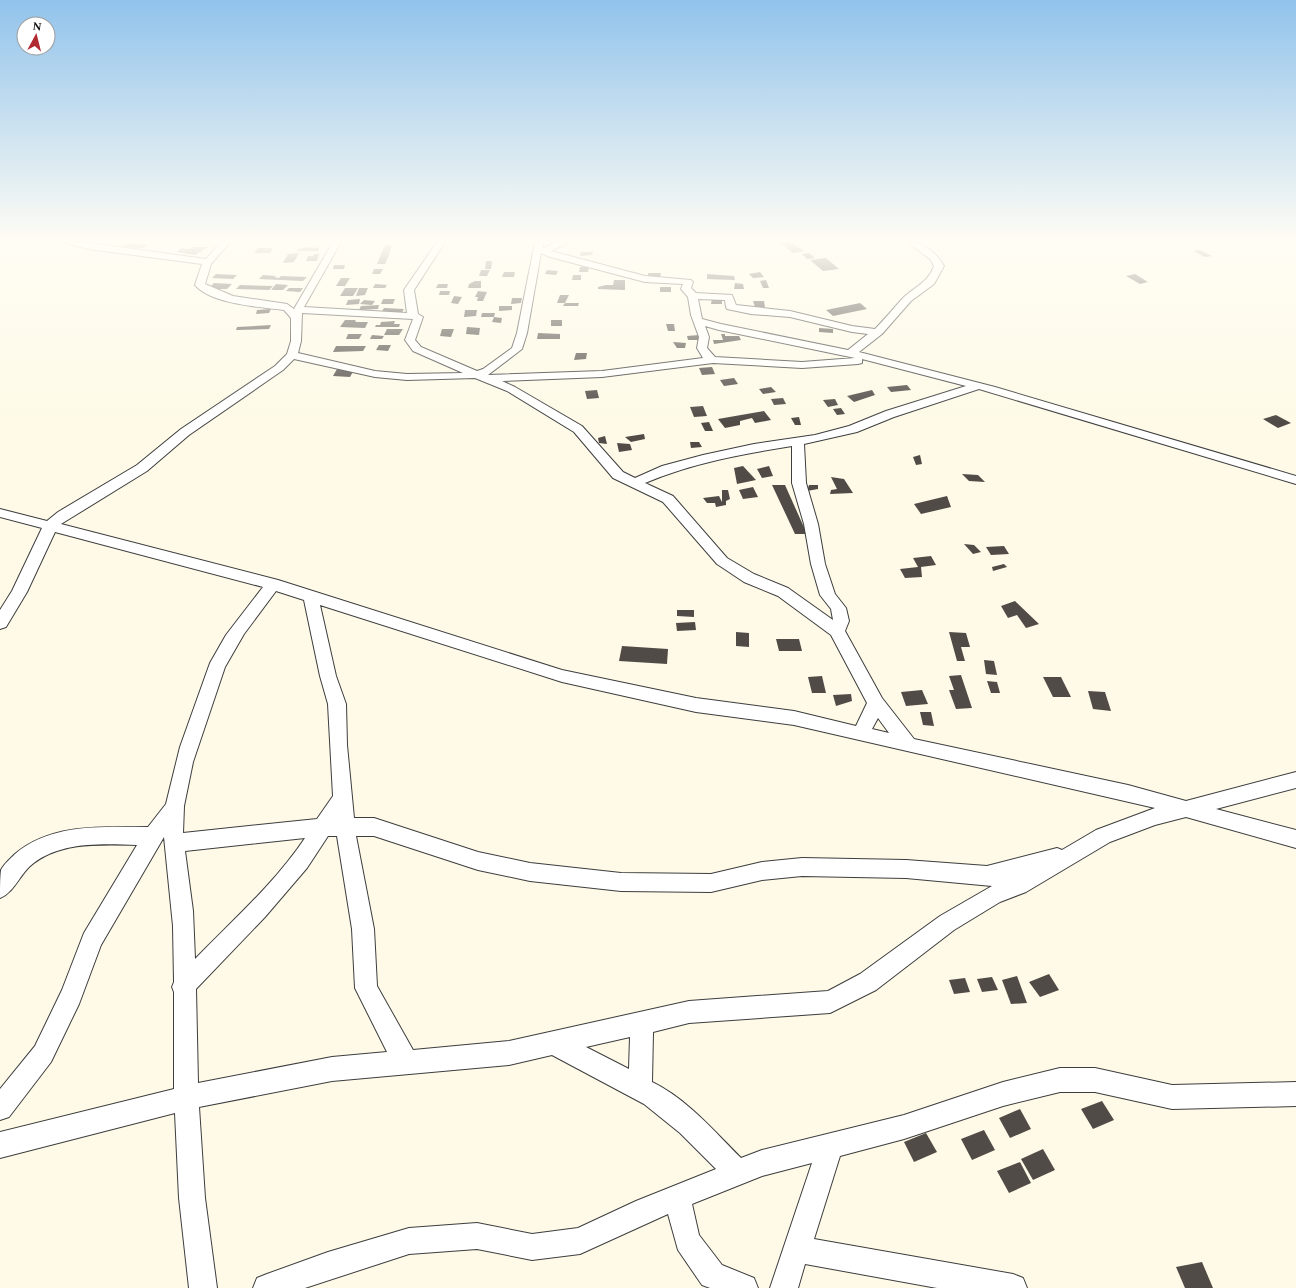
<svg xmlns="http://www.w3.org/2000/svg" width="1296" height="1288" viewBox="0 0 1296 1288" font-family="Spectral,serif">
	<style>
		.building { fill: #514b47 }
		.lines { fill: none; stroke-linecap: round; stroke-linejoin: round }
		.minor-casing { stroke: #3d3d3d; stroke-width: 2 }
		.minor { fill: #fff; fill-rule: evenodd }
	</style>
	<rect width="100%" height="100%" fill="#fefae7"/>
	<!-- building -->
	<g class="building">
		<polygon points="779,242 791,242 804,251 793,253"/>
		<polygon points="126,243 148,245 143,248 120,247"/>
		<polygon points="385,245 392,245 389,255 385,264 377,264"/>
		<polygon points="194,247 208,247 195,255 177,252 181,248 189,249"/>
		<polygon points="309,247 319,248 318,251 297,251 298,249"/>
		<polygon points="258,248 273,248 270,253 254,253"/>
		<polygon points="1200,250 1212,256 1205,257 1193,251"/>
		<polygon points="581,252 593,252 592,255 580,256"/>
		<polygon points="299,253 294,262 283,263 288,254"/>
		<polygon points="809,253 815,258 807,259 802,254"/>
		<polygon points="314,254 319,254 317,261 306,261 308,256 313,256"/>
		<polygon points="826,258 839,269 823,271 810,260"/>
		<polygon points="486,261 492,261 491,269 485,269"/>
		<polygon points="334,265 345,265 344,269 333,269"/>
		<polygon points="580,267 589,267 588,272 579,272"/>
		<polygon points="374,269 383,269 380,274 372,274"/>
		<polygon points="481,270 490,270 487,276 479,276"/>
		<polygon points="547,270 558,271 556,275 545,274"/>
		<polygon points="504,272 515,272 514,277 502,277"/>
		<polygon points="760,272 764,277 753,278 749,274"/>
		<polygon points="648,273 661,273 660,278 648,277"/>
		<polygon points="216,274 237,275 233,279 212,278"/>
		<polygon points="707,274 734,276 735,280 707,279"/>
		<polygon points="1135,274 1148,282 1140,284 1126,276"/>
		<polygon points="263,275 276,276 274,277 279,278 281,276 307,277 303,281 259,279"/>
		<polygon points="573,275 581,275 581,280 572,280"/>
		<polygon points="341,278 350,278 345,286 336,286"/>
		<polygon points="614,280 625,280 625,290 598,289 598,287 606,285 613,285"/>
		<polygon points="766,280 769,288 763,288 760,281"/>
		<polygon points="475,281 481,281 481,288 468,288 469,284"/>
		<polygon points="214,283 232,284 227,289 208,289"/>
		<polygon points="735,283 743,284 744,289 734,289"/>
		<polygon points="276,284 288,285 283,290 271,290"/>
		<polygon points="375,284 387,285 385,288 373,288"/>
		<polygon points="438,284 448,284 447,288 436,288"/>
		<polygon points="240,285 273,286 269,290 236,289"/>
		<rect x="660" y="287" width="11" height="5"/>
		<polygon points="289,288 303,288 300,292 286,291"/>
		<polygon points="345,288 358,288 353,296 340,296"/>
		<polygon points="359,288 368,288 365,295 356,296"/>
		<polygon points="440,291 450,291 449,295 439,295"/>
		<polygon points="478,291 487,292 483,301 477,301 478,297 475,297"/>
		<polygon points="560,295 569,295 565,303 557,303"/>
		<polygon points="454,296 462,297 458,304 451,303"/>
		<polygon points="512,298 522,298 521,303 511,304"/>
		<polygon points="712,298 722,299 722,304 711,304"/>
		<polygon points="360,299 359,304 346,305 348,300"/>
		<polygon points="383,299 395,299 393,304 381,304"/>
		<polygon points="364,300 375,301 372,305 360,304"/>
		<polygon points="753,301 764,301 765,307 755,307"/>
		<polygon points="565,303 579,303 578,306 563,306"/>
		<polygon points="860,303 867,309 833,316 826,310"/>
		<polygon points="379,305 378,309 359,310 361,306"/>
		<polygon points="499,306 512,306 512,310 499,311"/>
		<polygon points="384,308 404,309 401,314 381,313"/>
		<polygon points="271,309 269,313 256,314 257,310"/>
		<polygon points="465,310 477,310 476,316 464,317"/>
		<polygon points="482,313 495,313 494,317 481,317"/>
		<polygon points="494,317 502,318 501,323 492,322"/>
		<polygon points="345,320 355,320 356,322 368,322 365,328 340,327"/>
		<rect x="551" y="320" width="11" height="6"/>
		<polygon points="395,321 394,324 400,324 399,327 375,327 376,325 380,325 381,322"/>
		<polygon points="666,324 674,324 675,331 668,331"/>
		<polygon points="271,325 269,329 236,330 237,327"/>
		<polygon points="467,327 480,328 479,335 466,334"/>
		<polygon points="819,328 833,329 833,333 819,332"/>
		<polygon points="387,329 403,329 399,335 384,335"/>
		<polygon points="442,329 454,329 451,337 440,336"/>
		<polygon points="538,333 560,334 560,339 537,339"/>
		<polygon points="348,334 362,334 359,339 346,339"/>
		<polygon points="721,334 725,334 725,336 739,336 741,340 714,344 713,340 723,340"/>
		<polygon points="372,335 384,336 382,339 370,339"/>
		<polygon points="699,335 701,340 688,340 687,336"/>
		<polygon points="673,342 686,343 685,348 677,348"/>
		<polygon points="379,345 391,345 388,351 376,350"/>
		<polygon points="336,346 366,346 363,351 333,352"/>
		<polygon points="576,353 587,353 586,359 574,360"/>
		<polygon points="712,367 715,374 702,375 699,368"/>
		<polygon points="337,369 354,370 350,377 333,376"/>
		<polygon points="734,378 738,384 724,386 720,380"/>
		<polygon points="907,385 911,390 891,392 887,387"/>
		<polygon points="771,387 776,392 763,394 759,389"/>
		<polygon points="597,390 599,398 587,399 585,391"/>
		<polygon points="872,390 875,395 854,402 847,396"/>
		<polygon points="783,398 786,404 774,405 771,399"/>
		<polygon points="835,399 838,405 828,407 823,400"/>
		<polygon points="703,406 707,416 694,417 690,407"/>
		<polygon points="841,408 845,414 837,415 833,409"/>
		<polygon points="764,411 771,420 755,423 752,418 740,421 740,425 725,428 718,419"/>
		<polygon points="1276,415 1291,423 1278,428 1263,419"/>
		<polygon points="799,417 801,425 795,425 791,418"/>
		<polygon points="709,422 713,431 705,431 701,423"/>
		<polygon points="644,434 645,439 631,442 625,437"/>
		<polygon points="605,436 607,444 599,443 598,438"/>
		<polygon points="690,442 699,442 702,447 691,448"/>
		<polygon points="617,443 630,444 632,450 619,452"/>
		<polygon points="920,455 922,464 916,465 913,457"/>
		<polygon points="743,466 756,480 737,484 734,468"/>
		<polygon points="769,466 773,476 762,478 757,469"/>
		<polygon points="962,474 978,475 985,482 969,481"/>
		<polygon points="831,477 844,479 853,493 830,494 831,490 837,489"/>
		<polygon points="772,485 785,485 807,534 795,534"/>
		<polygon points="809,485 818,485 818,489 807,491"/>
		<polygon points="753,487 758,497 743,499 739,490"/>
		<polygon points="722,490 728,490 730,499 726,501 726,505 716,507 715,503 707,503 703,498 719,496 722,502"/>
		<polygon points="947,496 951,507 921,514 914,504"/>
		<polygon points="964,544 974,545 981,552 973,554"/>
		<polygon points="1004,546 1009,554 991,555 986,547"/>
		<polygon points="931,556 936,565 921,567 922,577 905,578 900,569 918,567 913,558"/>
		<polygon points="1004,564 1007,567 993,571 992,567"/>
		<polygon points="1015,601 1039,624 1026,628 1017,615 1008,618 1001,606"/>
		<polygon points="677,610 694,610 694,617 677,616"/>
		<polygon points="695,622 696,630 677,631 676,623"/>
		<polygon points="736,632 749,633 749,647 736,646"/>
		<polygon points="949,632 966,633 970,647 961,647 965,661 957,661"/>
		<polygon points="776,639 799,639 802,651 779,651"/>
		<polygon points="622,646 668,649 667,664 619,661"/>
		<polygon points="984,660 994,661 997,675 986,674"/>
		<polygon points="961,675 972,708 956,709 949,690 954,690 949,676"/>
		<polygon points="822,676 826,693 812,693 808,677"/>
		<polygon points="1043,677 1061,677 1071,697 1053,697"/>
		<polygon points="987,681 997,682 1000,693 991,693"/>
		<polygon points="922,690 928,704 906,706 901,692"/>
		<polygon points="1088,691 1105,692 1111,711 1093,709"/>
		<polygon points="851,694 852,701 836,706 833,695"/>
		<polygon points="920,712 931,712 934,726 923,725"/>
		<polygon points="1049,974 1059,990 1040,997 1029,982"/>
		<polygon points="1017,976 1027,1003 1011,1004 1002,980"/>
		<polygon points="992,977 998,990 982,992 977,979"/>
		<polygon points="965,978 970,992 954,994 949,980"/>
		<polygon points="1102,1101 1114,1120 1093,1129 1081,1109"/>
		<polygon points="1020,1109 1031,1129 1010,1138 999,1118"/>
		<polygon points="984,1130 995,1150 972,1160 961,1139"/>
		<polygon points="926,1133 937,1152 914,1162 904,1142"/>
		<polygon points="1043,1149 1055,1170 1033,1180 1021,1159"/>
		<polygon points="1020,1162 1031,1183 1009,1193 997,1171"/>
		<polygon points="1202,1262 1213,1288 1185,1288 1176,1267"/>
	</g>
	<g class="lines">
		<!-- minor casing -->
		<g class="minor-casing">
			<path id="minor" d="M63,242H82L206,259L221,242H230L211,264L205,284L233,296L287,304L294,309L333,242H341L304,307L407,313L404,290L437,242H445L414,290L418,314L423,317L415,340L421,347L477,371L483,369L512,348L517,333L535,242H543V247L544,248L556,242H568L551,251L645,276L691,280L693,282L691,288L696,293L732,295L736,305L790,311L852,326L875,329C885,319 893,309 902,299C914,287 928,283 934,266L930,259L907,242C923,242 936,252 944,266L934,284L911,301L882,334L859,352L995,387L1296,476V484L979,389L894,417L857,432L804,444L806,483L818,524L825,564L835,594L846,608L849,621L845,631L882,698L914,739L1128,785L1186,801L1296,772V788L1216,809L1296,830V848L1186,817L1155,825L1110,842L1026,892L1000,902L954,930L876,990L830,1013L689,1023L653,1032L652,1082C687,1099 714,1131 741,1158L762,1150L904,1115L1003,1082L1060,1068H1095L1172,1085L1296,1082V1106L1172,1109L1095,1092H1060L1003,1106L904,1139L840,1156L814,1239L1013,1274L1023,1278L1027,1288H937L805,1264L798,1288H770L812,1163L762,1176L692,1204L699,1235L722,1265L754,1278L758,1288H710L702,1285L678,1250L668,1214L580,1254L532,1260L477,1249L409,1254L305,1288H253L257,1278L267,1274L328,1252L409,1228L477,1223L532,1234L578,1228L636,1201L716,1169L680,1133L644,1104L552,1055L509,1065L332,1081L199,1107L205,1198L217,1288H189L179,1198L175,1113L0,1158V1132L174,1089V992L172,987L174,982L173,926L164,837L101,945L79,1004L51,1062L9,1117L0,1120V1089L35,1046L62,990L84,933L137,845C101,844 58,841 29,867C19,877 13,893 0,898C0,890 0,877 1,870C4,864 10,859 15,854C51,823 104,827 148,827L166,804L180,747L210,663L226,635L263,587L55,532L27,592L6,627L0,629V610L12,591L42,528L0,517V509L47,521L58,512L137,465L181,429L275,366L287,354L291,341V318L284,310C260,307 211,304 195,285L202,264L88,249ZM541,253L550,257L645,282L683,284L681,289L688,297L691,315L699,337L697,348L703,358L602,371L488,375L522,349L527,333ZM698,299L725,300L726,307L727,309L751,314L790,317L852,332L868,334L848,350L721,324L702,319ZM302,313L413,319L405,340L413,351L463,373L407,374L375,371L298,353L301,341ZM705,326L719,330L855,358L802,362L715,357L707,348L709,337ZM294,359L375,377L407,380L475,378L507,391L574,432L613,478L663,502L717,564L744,582L778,596L831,635L867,703L856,726L794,711L696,698L562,670L278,580L61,524L147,471L189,435L283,370ZM862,359L966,386L886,411L849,426L815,435L754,444L703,455L662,466L635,478L623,472L582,426L515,387L502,381L602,377L713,363L802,368L858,364L862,363ZM792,446V483L804,524L811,564L820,595L831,609L833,620L788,588L754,574L727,558L673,496L645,483C692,463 742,454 792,446ZM276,591L304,600L320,676L328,704L333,796L317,819L183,833L184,806L193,762L225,667L244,634ZM320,605L562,682L696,712L794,725L1155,808L1096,830L1062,850L1057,848L987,866L906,860L802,858L762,862L711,874L621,873L530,863L478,852L374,818H354L347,745L346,704L336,676ZM878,718L889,733L872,729ZM328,836H337L352,929L355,988L387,1052L332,1057L198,1083L196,989L265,917L307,868ZM356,836H374L478,870L530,881L621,891L711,892L762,880L802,876L906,878L992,886L940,916L860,974L828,991L689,1001L509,1041L413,1050L377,986L374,929ZM305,838C275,883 233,920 195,959L193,911L185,851ZM630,1037L629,1069L586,1047Z"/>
		</g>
		<!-- minor -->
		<use href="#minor" class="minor"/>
	</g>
	<!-- sky -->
	<linearGradient id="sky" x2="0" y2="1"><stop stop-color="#91c3ec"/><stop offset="0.57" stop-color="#fffdf4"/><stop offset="1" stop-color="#fffdf4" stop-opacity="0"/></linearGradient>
	<rect width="1296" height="422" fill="url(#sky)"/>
	<!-- north arrow -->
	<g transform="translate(36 36) rotate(7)"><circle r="19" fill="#ffffff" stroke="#9d9d9d"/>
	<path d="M0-3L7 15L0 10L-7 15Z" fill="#b12a30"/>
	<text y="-6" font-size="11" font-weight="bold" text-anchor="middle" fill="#0a0a0a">N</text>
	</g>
</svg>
